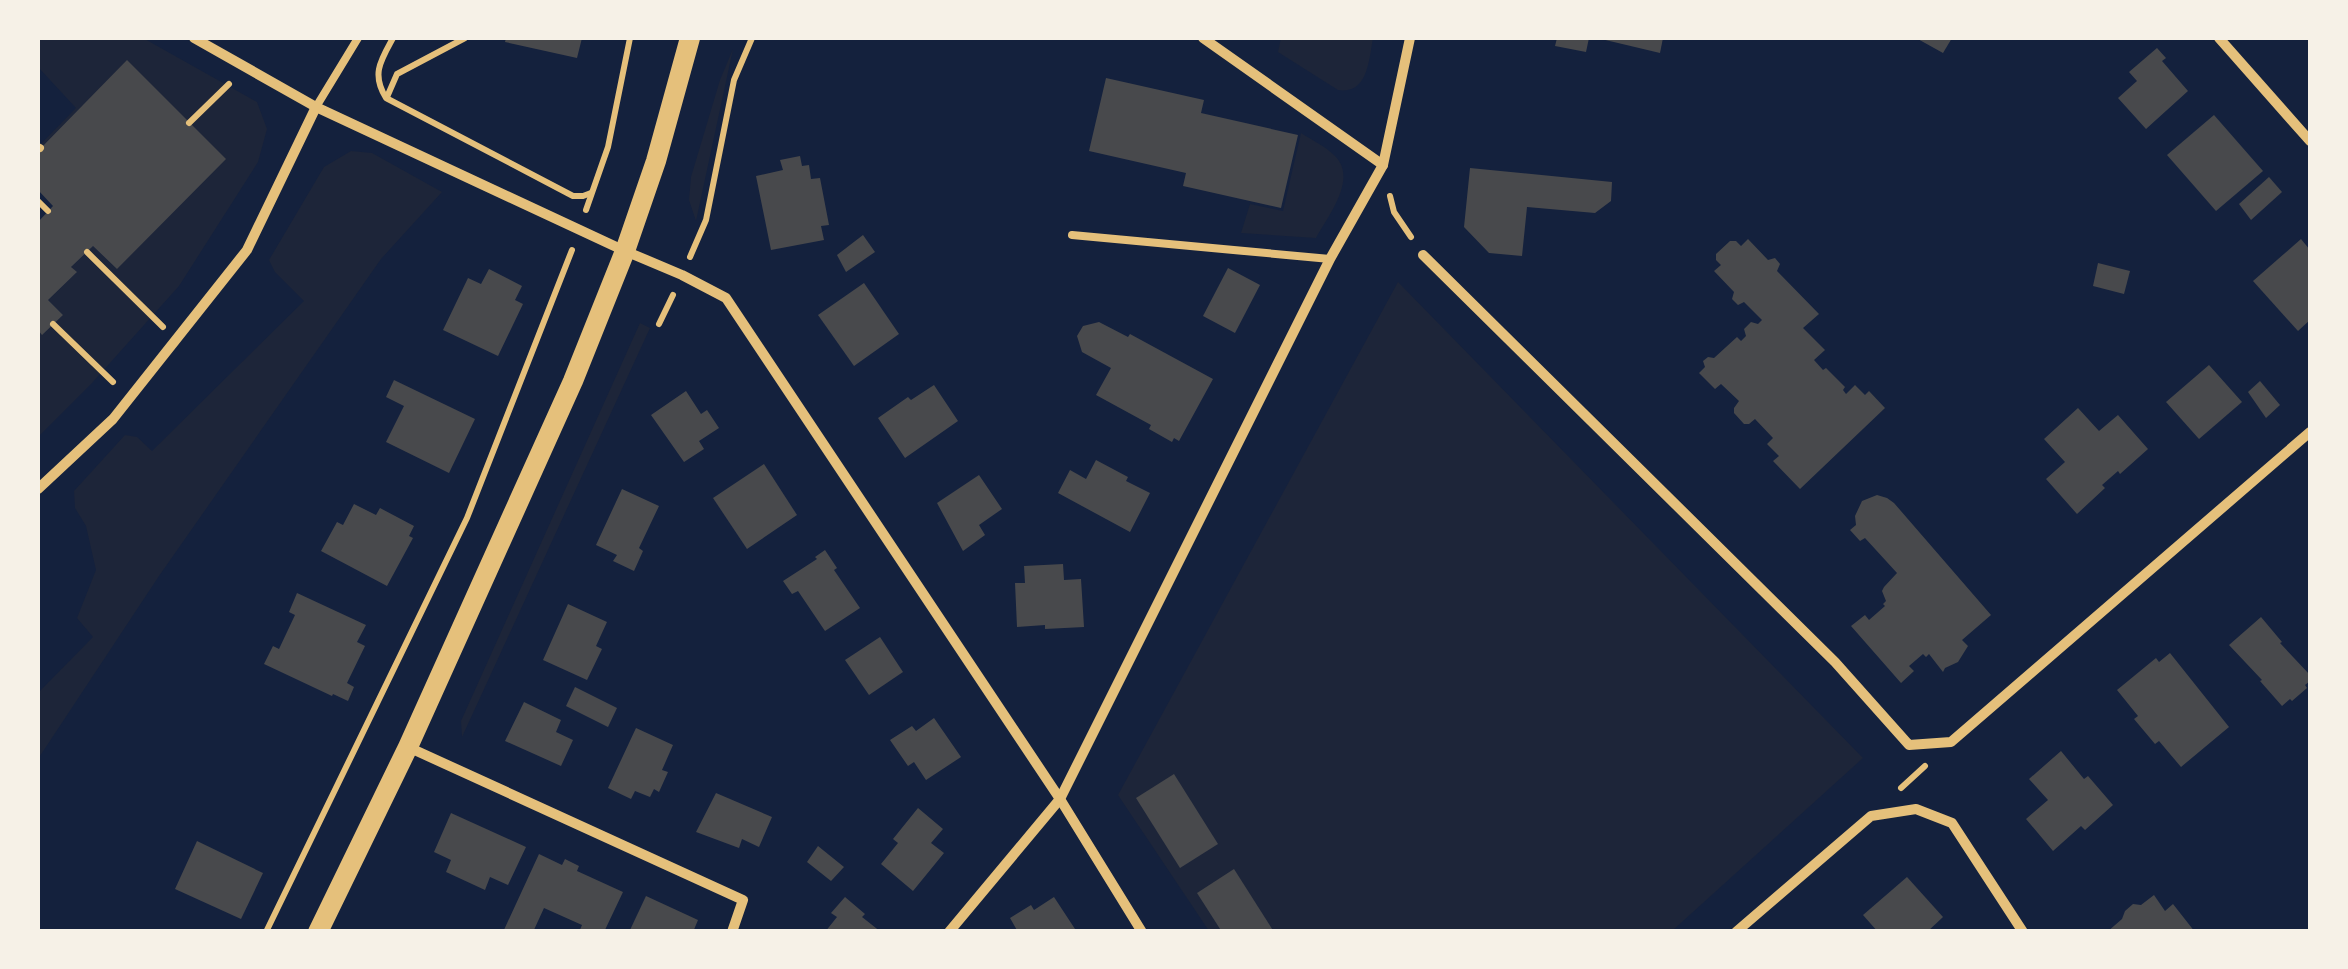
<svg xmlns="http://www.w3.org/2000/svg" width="2348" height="969" viewBox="0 0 2348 969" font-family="Barlow,sans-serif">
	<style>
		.green { fill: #1d2539 }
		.building { fill: #48494c }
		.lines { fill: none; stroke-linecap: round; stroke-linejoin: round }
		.path { stroke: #e5c07b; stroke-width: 6 }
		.service { stroke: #e5c07b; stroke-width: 8 }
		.minor { stroke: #e5c07b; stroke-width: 10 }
		.secondary { stroke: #e5c07b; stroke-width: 20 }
	</style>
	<rect width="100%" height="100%" fill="#14213d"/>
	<!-- green -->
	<g class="green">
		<polygon points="38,38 143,38 257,102 267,129 258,162 179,286 92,383 38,437 38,330 43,334 63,315 48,300 76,273 71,267 93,246 117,269 127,61 38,151 38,147 76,108 38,67"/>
		<path d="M1281,38H1373C1369,59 1368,95 1338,90L1278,52Z"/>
		<polygon points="733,49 696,221 689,200 691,177 720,80"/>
		<path d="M1301,133C1312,140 1326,147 1335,156C1358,179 1328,216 1316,238L1241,233L1250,204L1283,211Z"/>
		<polygon points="351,151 372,153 442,192 381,259 159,576 38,759 38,693 93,637 77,618 96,570 86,526 75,508 74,491 125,435 137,437 152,451 304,301 275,272 269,260 324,167"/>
		<polygon points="1398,282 1863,758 1672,931 1209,931 1118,795"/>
		<polygon points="640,323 650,328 462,737 461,721"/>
	</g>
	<!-- building -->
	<g class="building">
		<polygon points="506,38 582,38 577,58 505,42"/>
		<polygon points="1557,38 1589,38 1586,52 1555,46"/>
		<polygon points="1597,38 1663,38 1660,53"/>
		<polygon points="1916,38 1952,38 1943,53"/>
		<polygon points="2157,48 2166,58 2162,61 2188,91 2146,129 2118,98 2137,81 2129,72"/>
		<polygon points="127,60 226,159 117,269 93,246 92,247 71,267 77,272 48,300 63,315 42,335 38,330 38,222 53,206 38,190 38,151"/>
		<polygon points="1106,78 1204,100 1201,113 1298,135 1281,208 1183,186 1186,173 1089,151"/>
		<polygon points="2214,115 2263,171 2216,211 2167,155"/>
		<polygon points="800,156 802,166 809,165 811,179 820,178 829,225 821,226 824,240 771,250 756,176 783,170 780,160"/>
		<polygon points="1470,168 1612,182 1611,201 1595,213 1527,207 1522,256 1489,253 1464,227"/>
		<polygon points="2269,177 2282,192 2251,220 2239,204"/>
		<polygon points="863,235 875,252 846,272 837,255"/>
		<polygon points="1748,239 1768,260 1775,258 1780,264 1777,271 1819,314 1803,328 1825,350 1814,360 1823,370 1826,368 1845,387 1843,390 1846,394 1855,385 1865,395 1869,391 1885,408 1800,489 1773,461 1779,456 1767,444 1773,438 1755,419 1749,424 1744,424 1734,413 1734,408 1739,401 1721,384 1715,389 1699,373 1705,367 1703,361 1708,357 1714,358 1737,337 1741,341 1746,336 1744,329 1751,322 1758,324 1762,320 1744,302 1738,305 1732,299 1734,292 1714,271 1721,265 1716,260 1716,254 1730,241 1736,241 1741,246"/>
		<polygon points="2301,239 2310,250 2310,320 2298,331 2253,281"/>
		<polygon points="2098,263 2130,271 2124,294 2093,286"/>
		<polygon points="1228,268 1260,285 1235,333 1203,316"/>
		<polygon points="489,269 522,286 515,300 523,304 498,356 443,330 468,278 481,284"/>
		<polygon points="864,283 899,334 854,366 818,315"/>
		<polygon points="1099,322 1128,337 1130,334 1213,379 1179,441 1174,438 1172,442 1149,429 1151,425 1096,395 1111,368 1082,352 1077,336 1083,326"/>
		<polygon points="2209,365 2242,402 2199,439 2166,402"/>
		<polygon points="394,380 475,419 449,473 386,442 404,406 386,397"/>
		<polygon points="2260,381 2280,405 2266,418 2248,392"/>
		<polygon points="934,385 958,421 905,458 878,418 908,397 911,400"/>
		<polygon points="686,391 701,414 707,410 719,428 699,441 704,449 684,462 651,415"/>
		<polygon points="2078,408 2099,431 2118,415 2148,449 2120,474 2118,471 2102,485 2105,488 2077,514 2046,479 2065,462 2044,439"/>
		<polygon points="1096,460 1128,477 1126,481 1150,493 1130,532 1058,493 1070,470 1086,479"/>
		<polygon points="764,464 797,515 747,549 713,498"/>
		<polygon points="979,475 1002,509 979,525 985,535 963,551 937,503"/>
		<polygon points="622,489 659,506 639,548 643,551 634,571 613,561 617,555 596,545"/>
		<polygon points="1877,495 1887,498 1894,503 1991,615 1962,640 1968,646 1958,662 1945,668 1943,672 1929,654 1926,657 1923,654 1909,666 1914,671 1901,683 1851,626 1865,615 1869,620 1885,606 1883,604 1886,601 1882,591 1884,587 1897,573 1865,538 1860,541 1850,530 1856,525 1855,516 1862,501"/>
		<polygon points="354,504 376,515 380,508 414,526 409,536 413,538 387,586 321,551 337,522 343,525"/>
		<polygon points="825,550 837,568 834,570 860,608 825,631 798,591 792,594 783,581 817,559 815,557"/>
		<polygon points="1063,564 1064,580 1081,579 1084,627 1045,629 1045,625 1017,627 1015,583 1025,583 1024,566"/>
		<polygon points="297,593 366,625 357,642 365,646 347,683 354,687 348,701 333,694 332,696 264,664 273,646 279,649 295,615 289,612"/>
		<polygon points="568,604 607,622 596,646 602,649 587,680 543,660"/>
		<polygon points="2261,617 2282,642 2280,643 2310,675 2310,681 2305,685 2307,688 2292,701 2290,699 2282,706 2260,681 2262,680 2229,645"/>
		<polygon points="880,637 903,672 869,695 845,660"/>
		<polygon points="2170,653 2229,727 2181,767 2159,741 2155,744 2134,719 2138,716 2117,690 2156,658 2159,662"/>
		<polygon points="575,687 617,708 608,727 566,706"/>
		<polygon points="524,702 561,720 556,732 573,740 561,766 505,741"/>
		<polygon points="934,718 961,757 926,780 914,762 908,766 890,740 912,726 916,731"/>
		<polygon points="636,728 673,745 662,770 668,772 659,792 654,789 650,797 635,791 631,799 608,788"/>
		<polygon points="2061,751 2084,779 2088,776 2113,805 2085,830 2081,826 2053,851 2026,819 2048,800 2029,779"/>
		<polygon points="1174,774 1218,844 1180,868 1136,798"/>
		<polygon points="716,793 772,817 759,847 742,839 739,848 696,832"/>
		<polygon points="918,808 943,829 931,843 944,853 913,891 881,864 898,843 893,839"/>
		<polygon points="451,813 526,847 508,885 490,877 485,890 446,872 451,860 434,852"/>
		<polygon points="197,841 263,873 241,919 175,889"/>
		<polygon points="818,846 844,867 831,881 807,862"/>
		<polygon points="539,854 562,865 565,859 579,866 577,871 623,892 604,932 579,932 582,925 544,908 533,932 503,932"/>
		<polygon points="1234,869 1274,932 1222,932 1197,893"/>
		<polygon points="1907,877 1943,917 1927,932 1878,932 1863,915"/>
		<polygon points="2154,895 2165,911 2173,904 2195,932 2107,932 2122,919 2125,911 2133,904 2141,905"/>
		<polygon points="646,896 698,920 693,932 630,930"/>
		<polygon points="845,897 865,914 862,917 881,932 825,932 837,917 831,913"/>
		<polygon points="1054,897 1077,932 1018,932 1010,918 1031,905 1034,910"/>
	</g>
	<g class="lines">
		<!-- path -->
		<g class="path">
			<path d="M393,38C381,60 371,74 386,98L573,196H583L591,193"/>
			<polyline points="387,97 397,74 465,38"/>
			<polyline points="189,123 229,84"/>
			<polyline points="1390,196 1394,212 1411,237"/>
			<polyline points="38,201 48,211"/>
			<polyline points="586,210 608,147 630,38"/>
			<polyline points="87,252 163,327"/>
			<polyline points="690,257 706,220 734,80 752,38"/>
			<polyline points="53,324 113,382"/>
			<polyline points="659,324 673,295"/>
			<polyline points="1901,788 1925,766"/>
			<polyline points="266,932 467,518 572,250"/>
		</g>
		<!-- service -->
		<g class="service">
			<polyline points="316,107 358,38"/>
			<polyline points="38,147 40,148"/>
			<polyline points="1072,235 1330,259"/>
		</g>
		<!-- minor -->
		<g class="minor">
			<polyline points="194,38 316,107 625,251 682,275 726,298 1060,799 1142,932"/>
			<polyline points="1203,38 1383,165"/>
			<polyline points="2219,38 2310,141"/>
			<polyline points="1423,255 1835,662 1909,745 1951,742 2310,432"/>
			<polyline points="38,489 113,419 247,250 316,107"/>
			<polyline points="408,747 743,900 732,932"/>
			<polyline points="949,932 1060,799 1330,259 1383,165 1410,38"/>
			<polyline points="1736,932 1871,816 1916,809 1952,823 2023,932"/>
		</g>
		<!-- secondary -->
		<polyline class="secondary" points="318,932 408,747 573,381 625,251 656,161 690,38"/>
	</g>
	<!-- border -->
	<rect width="2348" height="969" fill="none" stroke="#f6f1e7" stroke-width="80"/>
</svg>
